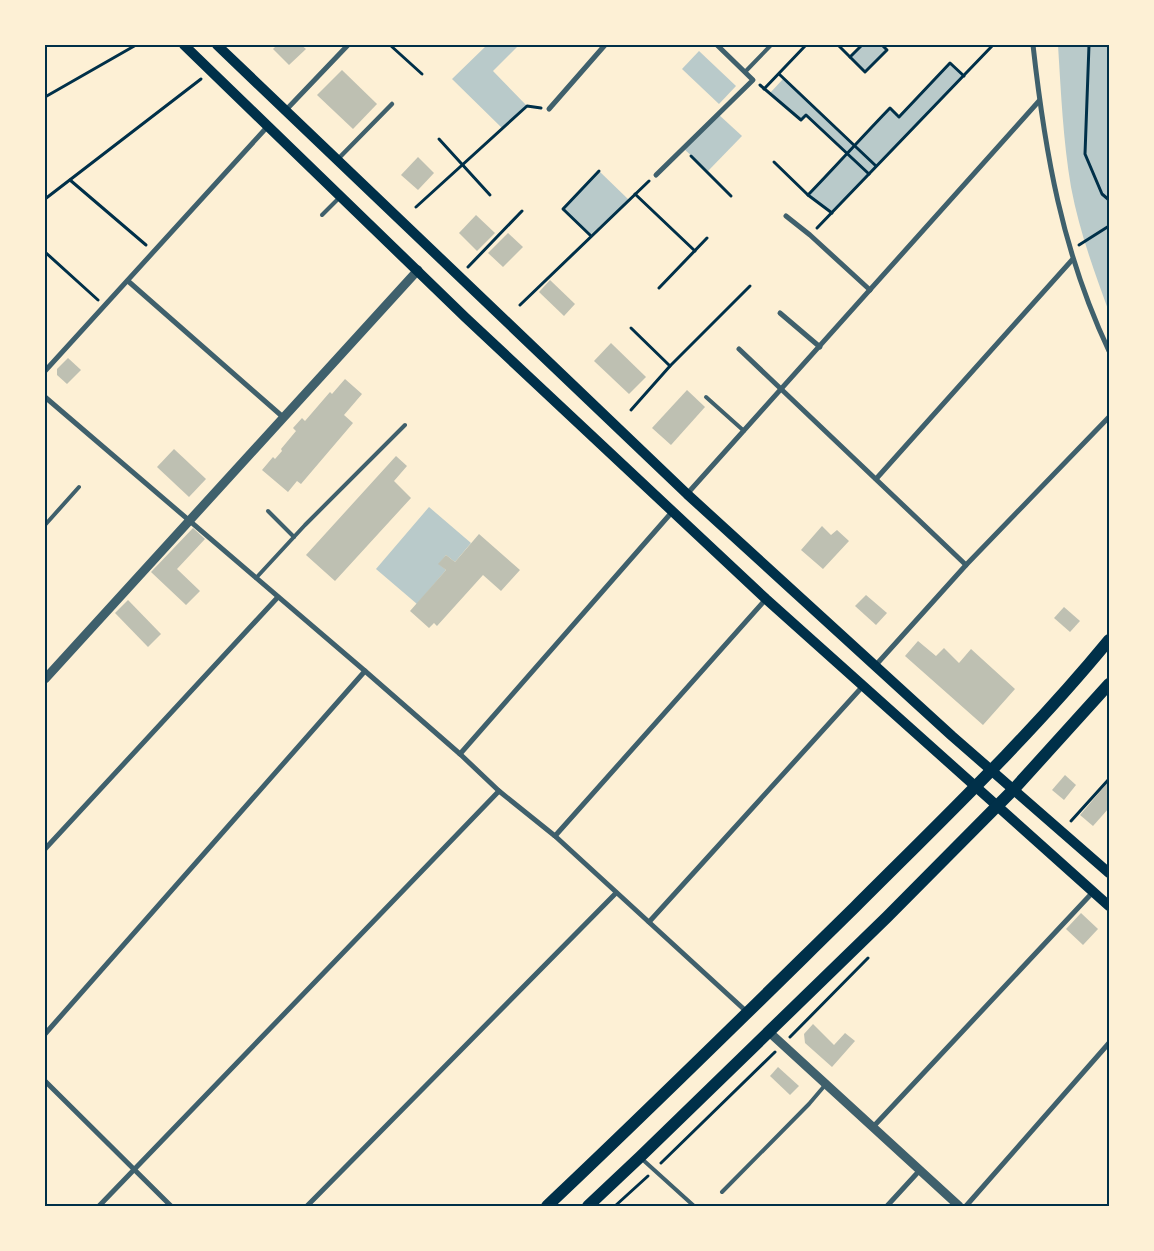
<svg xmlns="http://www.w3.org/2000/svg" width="1154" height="1251" viewBox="0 0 1154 1251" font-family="'PT Sans Narrow',sans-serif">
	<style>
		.green { fill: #b9caca }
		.building { fill: #bec0b2 }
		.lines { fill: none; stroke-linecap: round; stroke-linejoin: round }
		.path { stroke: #003049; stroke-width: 3 }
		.service { stroke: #3f606c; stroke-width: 4 }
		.pedestrian { stroke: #3f606c; stroke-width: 4.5 }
		.minor { stroke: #3f606c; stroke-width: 5 }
		.tertiary { stroke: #3f606c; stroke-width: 9 }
		.secondary { stroke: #003049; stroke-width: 10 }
		.primary { stroke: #003049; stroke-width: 12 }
		.neatline { fill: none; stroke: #003049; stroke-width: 2 }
	</style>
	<rect width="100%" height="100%" fill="#fdf0d5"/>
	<!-- green -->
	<g class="green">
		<polygon points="487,45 519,45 493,71 527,106 503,129 452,79"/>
		<polygon points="862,45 882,45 887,50 865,72 850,57"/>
		<path d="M1058,45H1109V312C1094,271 1079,230 1071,187C1063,140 1061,92 1058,45Z"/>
		<polygon points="699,51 736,86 719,104 682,69"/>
		<polygon points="950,63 964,76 832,213 808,195 848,155 807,115 801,120 770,93 784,78 855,145 890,108 898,116"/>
		<polygon points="718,114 742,136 708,171 683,148"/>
		<polygon points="599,171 629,200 590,235 563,209"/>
		<polygon points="429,507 471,543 455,562 446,555 439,564 446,570 417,604 376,569"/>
	</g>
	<!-- building -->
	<g class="building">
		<polygon points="277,45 301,45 306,49 289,65 273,49"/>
		<polygon points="342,70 377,104 353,129 317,95"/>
		<polygon points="418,157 434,173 418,190 401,175"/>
		<polygon points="476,215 495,233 477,251 459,233"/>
		<polygon points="508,233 523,247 503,267 488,253"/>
		<polygon points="550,280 575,304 564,316 539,292"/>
		<polygon points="611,343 646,377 629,394 594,361"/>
		<polygon points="68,358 81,370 67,384 57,375 57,369"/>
		<polygon points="345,379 362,394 344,415 353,423 301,484 297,481 288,492 262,470 273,457 275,459 282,451 281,449 296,431 293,428 302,418 305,421 330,392 332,394"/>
		<polygon points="687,390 705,407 671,445 652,428"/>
		<polygon points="174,449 206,479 189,497 157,467"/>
		<polygon points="396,456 407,466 394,481 411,498 335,581 306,555"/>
		<polygon points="822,526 831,535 837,530 849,541 823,569 801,550"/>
		<polygon points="193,528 205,539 177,569 200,591 186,605 151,572"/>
		<polygon points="479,534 520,570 501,591 483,575 437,626 434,623 429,628 410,611 446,570 438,564 446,555 455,562"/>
		<polygon points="866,595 887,613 876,625 855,606"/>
		<polygon points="128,600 161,634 148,647 115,613"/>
		<polygon points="1064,607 1080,621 1070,632 1054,618"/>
		<polygon points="918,641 936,656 944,648 959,663 971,649 1015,689 983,725 905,656"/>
		<polygon points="1065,775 1076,785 1064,800 1052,790"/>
		<polygon points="1109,781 1109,808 1093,826 1080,815"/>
		<polygon points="1081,913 1098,929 1083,945 1066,929"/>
		<polygon points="813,1024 834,1045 845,1033 855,1041 832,1067 805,1043 804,1034"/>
		<polygon points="778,1067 799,1086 790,1095 770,1076"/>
	</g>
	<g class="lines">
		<!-- path -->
		<g class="path">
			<polyline points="390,45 422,74"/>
			<polyline points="838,45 865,72 887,50 882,45"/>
			<polyline points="1089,45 1085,154 1102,194 1109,200"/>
			<polyline points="850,57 862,45"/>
			<polyline points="779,74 876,166"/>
			<polyline points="760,85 801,120 806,115 869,174"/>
			<polyline points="764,89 806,45"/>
			<polyline points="45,97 136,45"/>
			<polyline points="439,139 490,195"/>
			<polyline points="691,156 731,196"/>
			<polyline points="774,162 808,195"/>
			<polyline points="70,180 146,245"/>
			<polyline points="635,194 695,251"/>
			<polyline points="45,199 201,79"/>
			<polyline points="416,207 527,106 541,108"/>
			<path d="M832,213L808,195C836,166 862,137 890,108L899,117L950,63L964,76"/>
			<polyline points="817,228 993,45"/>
			<polyline points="590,235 563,209 599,171"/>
			<polyline points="1079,245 1109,226"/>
			<polyline points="45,252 98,300"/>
			<polyline points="468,267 522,211"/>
			<polyline points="659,288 707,238"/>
			<polyline points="520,305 649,181"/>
			<polyline points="631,328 670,366"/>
			<polyline points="631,410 670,366 750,286"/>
			<polyline points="1071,821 1109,779"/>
			<polyline points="790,1037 868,958"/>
			<polyline points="661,1163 775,1052"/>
			<polyline points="615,1206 648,1176"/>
		</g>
		<!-- service -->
		<g class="service">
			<polyline points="745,72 771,45"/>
			<polyline points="322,215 340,197"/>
			<polyline points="706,397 744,431"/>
			<polyline points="268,511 294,537"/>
			<polyline points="45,525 79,487"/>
			<polyline points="256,578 305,525 405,425"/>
			<polyline points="642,1159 694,1206"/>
			<polyline points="722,1192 809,1104 826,1084"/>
		</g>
		<!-- pedestrian -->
		<polyline class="pedestrian" points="337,160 392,104"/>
		<!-- minor -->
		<g class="minor">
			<path d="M1033,45C1045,153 1062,251 1109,351"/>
			<polyline points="549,109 605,45"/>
			<polyline points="285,111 348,45"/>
			<polyline points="656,175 753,80 717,45"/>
			<polyline points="786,216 810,235 870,290"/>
			<polyline points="128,281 283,417"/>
			<polyline points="780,313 820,347"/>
			<polyline points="739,349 966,565"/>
			<polyline points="45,371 268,126"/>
			<polyline points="45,397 365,671 460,754 499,791 555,836 747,1012"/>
			<polyline points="876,479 1072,260"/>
			<polyline points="687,494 1039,101"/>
			<polyline points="875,666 966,565 1109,417"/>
			<polyline points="460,754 672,512"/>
			<polyline points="555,836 766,599"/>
			<polyline points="45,849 278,597"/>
			<polyline points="649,922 863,686"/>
			<polyline points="45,1034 365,671"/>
			<polyline points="45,1081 171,1206"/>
			<polyline points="873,1127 1093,892"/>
			<polyline points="99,1206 499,791"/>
			<polyline points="307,1206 616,893"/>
			<polyline points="887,1206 920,1170"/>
			<polyline points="966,1206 1109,1043"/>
		</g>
		<!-- tertiary -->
		<g class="tertiary">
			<polyline points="45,679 418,270"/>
			<polyline points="769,1032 959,1206"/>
		</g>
		<!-- secondary -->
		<g class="secondary">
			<polyline points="184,45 466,318 766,599 1109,906"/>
			<polyline points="217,45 687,494 952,736 1109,873"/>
		</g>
		<!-- primary -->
		<g class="primary">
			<path d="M547,1206C651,1108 753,1007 855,907C942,820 1031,735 1109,640"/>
			<polyline points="588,1206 640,1157 887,917 1014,789 1109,684"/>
		</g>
	</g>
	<!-- border -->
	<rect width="1154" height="1251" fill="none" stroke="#fdf0d5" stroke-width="92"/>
	<rect x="46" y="46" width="1062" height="1159" class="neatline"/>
</svg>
